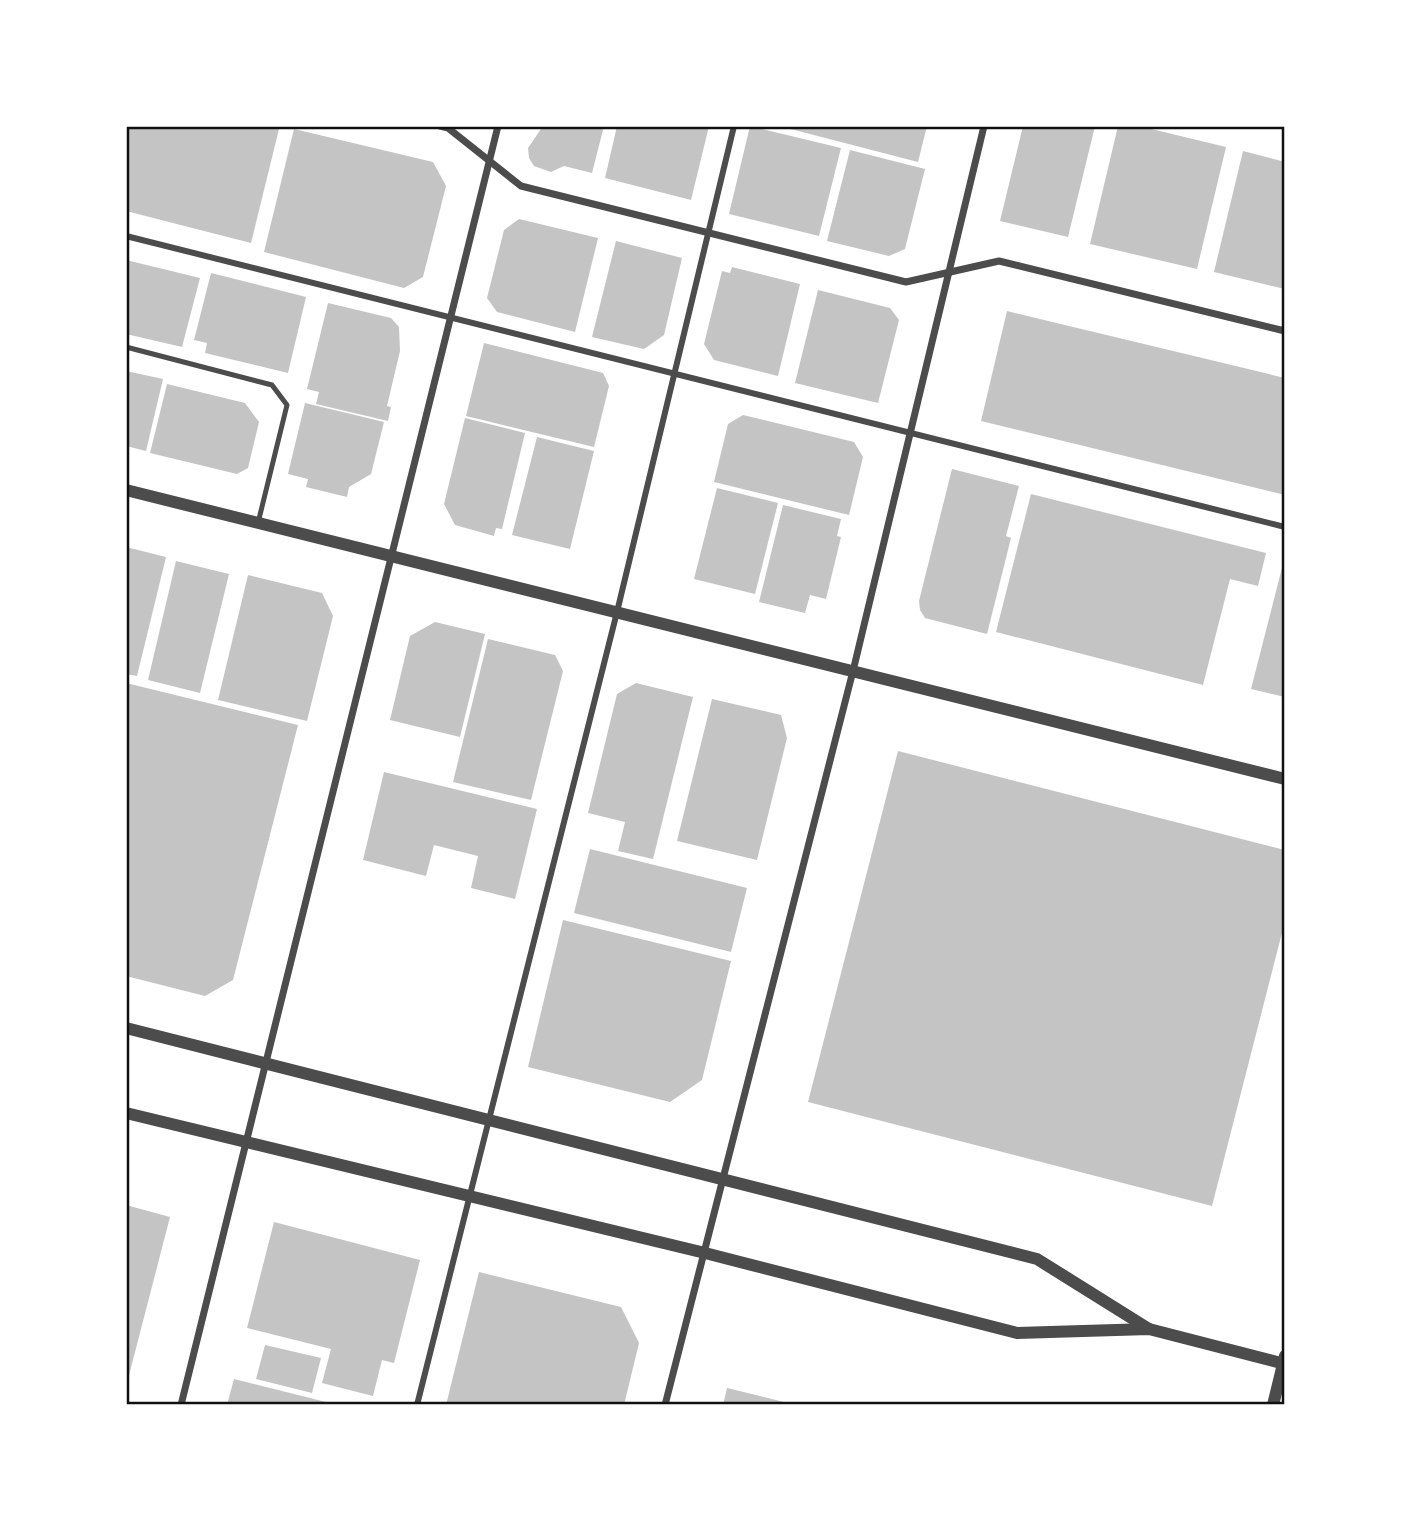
<svg xmlns="http://www.w3.org/2000/svg" width="1411" height="1531" viewBox="0 0 1411 1531" font-family="'Open Sans',sans-serif">
	<style>
		.building { fill: #c4c4c4 }
		.lines { fill: none; stroke-linecap: round; stroke-linejoin: round }
		.service { stroke: #4c4c4c; stroke-width: 5 }
		.pedestrian { stroke: #4c4c4c; stroke-width: 6 }
		.minor { stroke: #4c4c4c; stroke-width: 7 }
		.tertiary { stroke: #4c4c4c; stroke-width: 12 }
		.neatline { fill: none; stroke: #111; stroke-width: 2.5 }
	</style>
	<rect width="100%" height="100%" fill="#fff"/>
	<!-- building -->
	<g class="building">
		<polygon points="126,126 267,126 279,129 251,243 126,211"/>
		<polygon points="543,126 604,126 592,173 564,166 551,172 534,166 529,158 528,148"/>
		<polygon points="617,126 709,126 691,200 605,178"/>
		<polygon points="750,126 841,148 819,236 729,214"/>
		<polygon points="779,126 927,126 918,162"/>
		<polygon points="1023,126 1095,126 1068,237 1000,221"/>
		<polygon points="1118,126 1139,126 1226,147 1197,269 1090,244"/>
		<polygon points="294,129 433,162 446,186 423,277 404,288 264,252"/>
		<polygon points="850,150 925,169 905,249 889,256 827,241"/>
		<polygon points="1243,151 1285,162 1285,289 1214,272"/>
		<polygon points="519,219 598,238 575,332 497,312 487,298 504,230"/>
		<polygon points="616,241 682,258 664,335 644,349 592,337"/>
		<polygon points="126,260 200,278 182,347 126,334"/>
		<polygon points="732,267 800,284 778,376 714,360 704,344 722,271 730,273"/>
		<polygon points="211,273 306,297 288,373 205,353 207,343 194,340"/>
		<polygon points="818,290 890,308 899,320 878,403 795,383"/>
		<polygon points="328,303 391,318 399,327 400,351 387,406 391,407 388,421 316,404 319,392 307,389"/>
		<polygon points="1007,311 1285,378 1285,495 981,421"/>
		<polygon points="484,343 603,373 609,386 594,447 466,416"/>
		<polygon points="126,371 163,379 146,451 126,446"/>
		<polygon points="167,384 245,403 259,422 248,468 237,474 150,453"/>
		<polygon points="305,403 384,422 371,474 349,487 347,497 306,487 308,479 288,474"/>
		<polygon points="743,415 854,442 863,457 849,515 714,482 728,424"/>
		<polygon points="465,418 525,433 502,529 496,528 494,536 455,525 444,504"/>
		<polygon points="537,437 594,451 570,549 512,535"/>
		<polygon points="952,469 1019,486 1006,536 1011,538 987,634 925,618 920,610 919,601"/>
		<polygon points="717,488 778,503 755,594 694,579"/>
		<polygon points="1031,494 1266,553 1258,586 1230,579 1203,685 996,632"/>
		<polygon points="783,505 841,519 837,536 841,537 826,599 810,595 805,613 759,602"/>
		<polygon points="126,547 166,557 137,676 126,674"/>
		<polygon points="1284,560 1285,560 1285,697 1251,689"/>
		<polygon points="176,561 229,574 200,693 148,680"/>
		<polygon points="248,575 322,593 333,616 307,721 218,700"/>
		<polygon points="435,622 485,634 460,737 390,720 410,636"/>
		<polygon points="488,639 555,655 563,671 531,800 453,782"/>
		<polygon points="126,683 298,725 233,980 205,996 126,976"/>
		<polygon points="636,683 693,697 653,859 618,851 625,822 588,813 617,694"/>
		<polygon points="712,699 781,715 787,738 757,860 677,841"/>
		<polygon points="898,751 1285,850 1285,921 1212,1206 808,1102"/>
		<polygon points="384,772 537,809 515,899 471,888 478,856 434,845 426,876 363,860"/>
		<polygon points="590,849 747,888 731,952 574,913"/>
		<polygon points="563,920 731,961 702,1080 670,1102 528,1067"/>
		<polygon points="126,1205 170,1217 127,1383 126,1383"/>
		<polygon points="274,1222 420,1260 394,1363 382,1360 373,1396 322,1383 331,1349 247,1328"/>
		<polygon points="479,1272 621,1307 639,1343 624,1405 446,1405"/>
		<polygon points="265,1345 321,1358 312,1393 256,1379"/>
		<polygon points="234,1379 334,1404 334,1405 227,1405"/>
		<polygon points="727,1388 792,1404 792,1405 723,1405"/>
	</g>
	<g class="lines">
		<!-- service -->
		<polyline class="service" points="126,347 272,385 287,405 258,523"/>
		<!-- pedestrian -->
		<g class="pedestrian">
			<polyline points="126,236 1285,527"/>
			<polyline points="417,1405 617,612 734,126"/>
		</g>
		<!-- minor -->
		<g class="minor">
			<polyline points="440,126 448,128 521,186 906,282 999,261 1285,331"/>
			<polyline points="181,1405 498,126"/>
			<polyline points="665,1405 853,671 984,126"/>
		</g>
		<!-- tertiary -->
		<g class="tertiary">
			<polyline points="126,490 1285,779"/>
			<polyline points="126,1028 1037,1259 1149,1329"/>
			<polyline points="126,1113 705,1253 1017,1333 1149,1329 1285,1364"/>
			<polyline points="1273,1405 1285,1356"/>
		</g>
	</g>
	<!-- border -->
	<rect width="1411" height="1531" fill="none" stroke="#ffffff" stroke-width="256"/>
	<rect x="128" y="128" width="1155" height="1275" class="neatline"/>
</svg>
